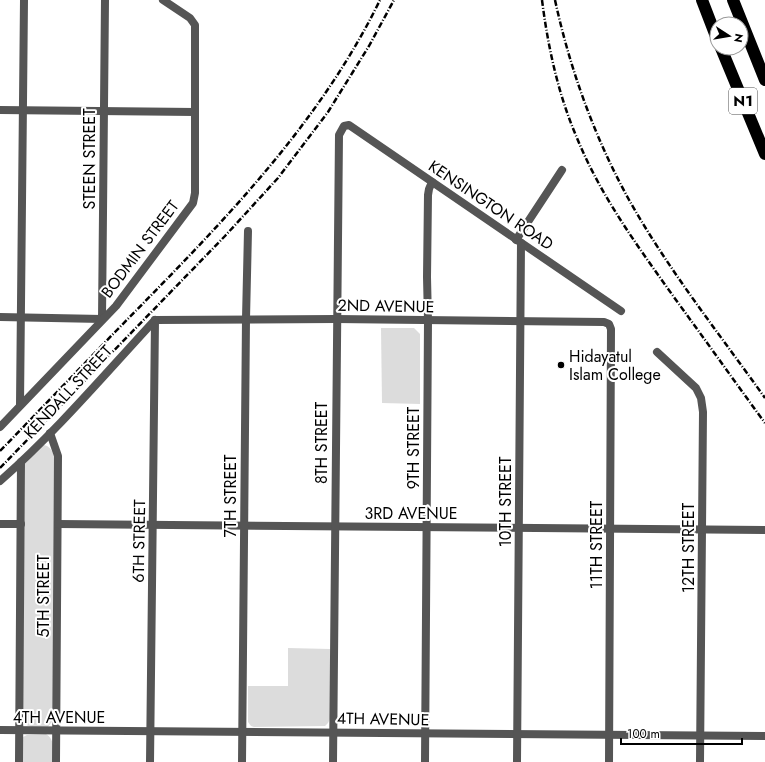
<svg xmlns="http://www.w3.org/2000/svg" width="765" height="762" viewBox="0 0 765 762" font-family="Jost,sans-serif">
	<style>
		.green { fill: #dcdcdc }
		.lines { fill: none; stroke-linecap: round; stroke-linejoin: round }
		.street { stroke: #555; stroke-width: 8 }
		.highway { stroke: #000; stroke-width: 12 }
		.rail { stroke: #000; stroke-width: 2.5; stroke-dasharray: 6 2 1 2; stroke-linecap: butt }
		.poi-dot { fill: #000; stroke: #fff; stroke-width: 1.5 }
		.labels { text-anchor: middle; dominant-baseline: central; stroke-width: 4; stroke-linejoin: round; paint-order: stroke }
		.shield { fill: #fff; stroke: #4c4c4c; stroke-width: 1 }
		.shield-label { font-size: 15px; font-weight: bold; fill: #000 }
		.street-label { font-size: 16px; fill: #000; stroke: #fff }
		.poi-label { font-size: 16px; fill: #000; stroke: #fff; text-anchor: start }
	</style>
	<rect width="100%" height="100%" fill="#fff"/>
	<!-- green -->
	<g class="green">
		<polygon points="381,328 414,328 420,334 420,404 382,403"/>
		<path d="M44,445C53,447 54,456 55,464L53,720L48,727C39,727 25,730 22,719L25,465V463L42,446Z"/>
		<polygon points="288,648 330,649 330,719 328,723 325,726 254,727 251,726 248,722 248,686 288,686"/>
		<path d="M46,734C56,740 53,753 52,762H21L23,737L27,735Z"/>
	</g>
	<g class="lines">
		<!-- street -->
		<g class="street">
			<polyline points="0,110 195,112"/>
			<polyline points="516,240 562,170"/>
			<polyline points="0,317 102,319 105,0"/>
			<polyline points="155,320 336,319 604,322 609,324 611,329 609,762"/>
			<polyline points="657,352 696,388 701,398 703,412 700,762"/>
			<polyline points="20,405 24,0"/>
			<polyline points="0,427 116,306 193,203 195,193 195,25 190,18 163,0"/>
			<polyline points="50,433 58,456 56,762"/>
			<path d="M0,481C56,432 104,375 155,320"/>
			<polyline points="0,524 21,524"/>
			<polyline points="58,524 765,530"/>
			<polyline points="0,730 765,736"/>
			<polyline points="19,762 21,462"/>
			<polyline points="150,762 155,320"/>
			<polyline points="242,762 246,319 248,231"/>
			<polyline points="333,762 339,135 344,126 349,125 621,311"/>
			<polyline points="425,762 428,321 427,277 428,195 429,189 432,182"/>
			<polyline points="517,762 521,243"/>
		</g>
		<!-- highway -->
		<g class="highway">
			<polyline points="702,0 717,39"/>
			<polyline points="733,0 765,80"/>
			<polyline points="721,48 765,154"/>
		</g>
		<!-- rail -->
		<g class="rail">
			<path d="M542,0C548,47 558,94 577,138C601,197 639,248 676,300C706,341 735,382 765,423"/>
			<path d="M555,0C570,69 594,136 628,198C667,268 718,332 765,398"/>
			<path d="M0,451C39,411 77,371 116,331C215,230 317,129 380,0"/>
			<polyline points="0,468 225,236 278,178 328,112 369,46 394,0"/>
		</g>
	</g>
	<!-- markers -->
	<circle class="poi-dot" cx="561" cy="365" r="4"/>
	<g class="labels">
		<!-- shield labels -->
		<rect class="shield" x="729" y="88" width="28" height="26" rx="3"/>
		<g class="shield-label">
			<text x="743" y="101">N1</text>
		</g>
		<!-- street labels -->
		<g class="street-label">
			<text transform="translate(89 159) rotate(-90)">STEEN STREET</text>
			<text transform="translate(491 205) rotate(34)">KENSINGTON ROAD</text>
			<text transform="translate(140 249) rotate(-53)">BODMIN STREET</text>
			<text transform="translate(386 306) rotate(1)">2ND AVENUE</text>
			<text transform="translate(68 392) rotate(-47)">KENDALL STREET</text>
			<text transform="translate(321 443) rotate(-90)">8TH STREET</text>
			<text transform="translate(413 448) rotate(-90)">9TH STREET</text>
			<text transform="translate(230 496) rotate(-90)">7TH STREET</text>
			<text transform="translate(505 502) rotate(-90)">10TH STREET</text>
			<text x="411" y="513">3RD AVENUE</text>
			<text transform="translate(139 541) rotate(-89)">6TH STREET</text>
			<text transform="translate(596 545) rotate(-90)">11TH STREET</text>
			<text transform="translate(688 548) rotate(-90)">12TH STREET</text>
			<text transform="translate(43 596) rotate(-90)">5TH STREET</text>
			<text x="59" y="717">4TH AVENUE</text>
			<text transform="translate(383 719) rotate(1)">4TH AVENUE</text>
		</g>
		<!-- poi labels -->
		<g class="poi-label">
			<text x="569" y="356">Hidayatul<tspan x="569" dy="18">Islam College</tspan></text>
		</g>
	</g>
	<!-- north arrow -->
	<g transform="translate(729 36) rotate(102)"><circle r="19" fill="#ffffff" stroke="#999999"/>
	<path d="M0-3L7 15L0 10L-7 15Z" fill="#000000"/>
	<text y="-6" font-size="11" font-weight="bold" text-anchor="middle" fill="#000000">N</text>
	</g>
	<!-- scale -->
	<path d="M621 738v6h121v-6" fill="none" stroke="#000000" stroke-width="2"/>
	<text x="627" y="738" font-size="12" fill="#000000" stroke="#ffffff" stroke-width="3" paint-order="stroke">100 m</text>
</svg>
